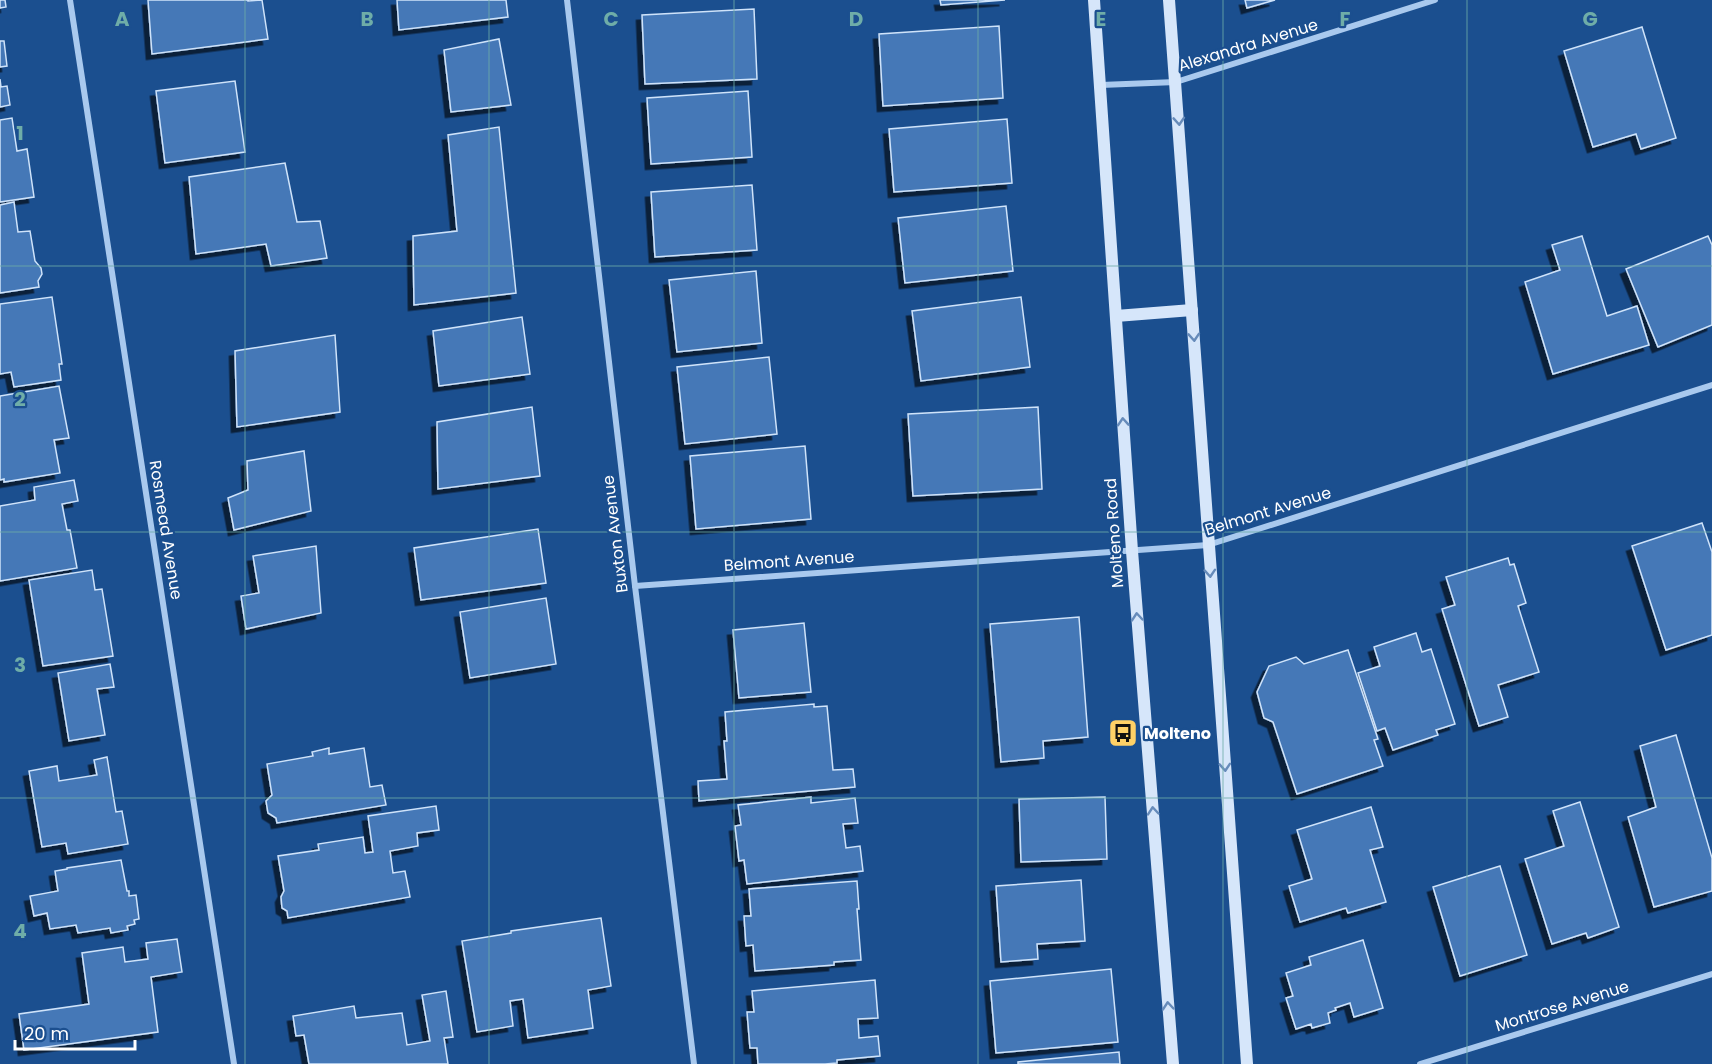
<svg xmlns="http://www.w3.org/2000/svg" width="1712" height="1064" viewBox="0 0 1712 1064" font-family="Poppins,sans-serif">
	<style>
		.building { fill: #4478b7; stroke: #cfe3fa; stroke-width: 1.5; filter: url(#shadow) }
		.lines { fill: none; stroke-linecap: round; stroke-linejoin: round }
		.street { stroke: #a9c9ee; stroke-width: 6 }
		.secondary { stroke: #d6e6fa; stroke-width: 12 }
		.oneway { stroke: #668bba }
		.grid { fill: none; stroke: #6fada8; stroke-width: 1.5; stroke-opacity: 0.55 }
		.labels { text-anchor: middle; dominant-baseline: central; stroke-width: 4.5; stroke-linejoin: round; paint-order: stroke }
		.street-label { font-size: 16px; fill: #fff; stroke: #1b4f8f }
		.poi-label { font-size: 16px; font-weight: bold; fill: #fff; stroke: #1b4f8f; text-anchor: start }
		.grid-label { font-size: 20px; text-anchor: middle; font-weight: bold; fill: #6fada8; stroke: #1b4f8f; stroke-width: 4.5; stroke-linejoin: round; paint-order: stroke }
	</style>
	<defs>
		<filter id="shadow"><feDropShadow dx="-5.5" dy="5.5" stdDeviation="0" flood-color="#0009"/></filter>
	</defs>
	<rect width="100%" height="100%" fill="#1b4f8f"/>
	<!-- building -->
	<g class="building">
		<polygon points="0,0 5,0 6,7 0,8"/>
		<polygon points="148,0 248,0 248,1 262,0 268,39 152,54"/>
		<polygon points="397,0 506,0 508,17 399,30"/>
		<polygon points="940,0 1005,0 941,5"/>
		<polygon points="1245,0 1275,0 1247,8"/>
		<polygon points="754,9 757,79 645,84 642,15"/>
		<polygon points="999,26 1003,98 883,106 879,34"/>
		<polygon points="1642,27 1676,138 1641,149 1636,134 1593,147 1564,51"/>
		<polygon points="499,39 511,105 451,112 444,50"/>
		<polygon points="0,41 4,41 7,66 0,67"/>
		<polygon points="0,79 1,87 7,86 10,105 0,107"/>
		<polygon points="235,81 245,152 165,163 156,91"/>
		<polygon points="748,91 752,157 651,164 647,98"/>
		<polygon points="12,118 17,151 27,149 34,197 0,202 0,120"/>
		<polygon points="1007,119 1012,183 894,192 889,129"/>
		<polygon points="499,127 516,293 414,305 413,236 457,231 448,135"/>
		<polygon points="285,163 297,222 320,221 327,258 271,266 266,244 196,254 189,177"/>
		<polygon points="752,185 757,250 655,257 651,192"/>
		<polygon points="14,202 18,232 30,231 35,261 41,268 42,274 38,281 39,287 0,293 0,205"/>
		<polygon points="1006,206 1013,271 905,283 898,218"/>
		<polygon points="1582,236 1607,316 1637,306 1649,345 1553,374 1525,282 1560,270 1552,245"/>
		<polygon points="1708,236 1712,245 1712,325 1658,347 1626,269"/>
		<polygon points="756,271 762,343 677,352 669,280"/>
		<polygon points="52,297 62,364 59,364 61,380 14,387 11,372 0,374 0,304"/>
		<polygon points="1021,297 1030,367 921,381 912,311"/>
		<polygon points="522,317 530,374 439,386 433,331"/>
		<polygon points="335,335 340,412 237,427 235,351"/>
		<polygon points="769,357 777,434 685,444 677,367"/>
		<polygon points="59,386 69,438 54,440 60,473 4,482 4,479 0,480 0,396"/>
		<polygon points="532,407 540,476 438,489 437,422"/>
		<polygon points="1038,407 1042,489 913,496 908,414"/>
		<polygon points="805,446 811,519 696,529 690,456"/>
		<polygon points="304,451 311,511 234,530 228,498 248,490 247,461"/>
		<polygon points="74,480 78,501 62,504 67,530 70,530 77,568 0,581 0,506 35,500 34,487"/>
		<polygon points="1702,523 1712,552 1712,635 1666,650 1632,546"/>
		<polygon points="538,529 546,583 421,600 414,548"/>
		<polygon points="316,546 321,613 246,629 241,596 259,593 253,556"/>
		<polygon points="1508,558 1510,565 1514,564 1526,603 1518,606 1539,672 1498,685 1508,717 1479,726 1442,609 1455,605 1446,577"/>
		<polygon points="92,570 95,590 102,589 113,656 43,666 29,580"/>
		<polygon points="546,598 556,664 470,678 460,612"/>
		<polygon points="1079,617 1088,737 1043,741 1044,758 1001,762 990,624"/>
		<polygon points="804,623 811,692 739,698 733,630"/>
		<polygon points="1416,633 1422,652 1431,649 1455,724 1436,730 1438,735 1393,750 1385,728 1377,731 1358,673 1380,666 1374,647"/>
		<polygon points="1348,650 1378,739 1374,740 1383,766 1297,794 1273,722 1264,718 1257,692 1269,666 1296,657 1304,664"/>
		<polygon points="110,664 114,687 97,689 105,735 69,741 58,673"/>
		<polygon points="814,704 814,707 827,706 833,770 853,769 855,787 699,801 698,781 727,779 724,741 727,741 725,712"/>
		<polygon points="1676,735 1712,858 1712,891 1654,907 1628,817 1656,807 1640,746"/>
		<polygon points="329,748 329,754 364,748 370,787 382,785 386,805 277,823 276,818 268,813 266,801 272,795 267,764 313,756 312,752"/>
		<polygon points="107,757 116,812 122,811 128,844 68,854 66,843 42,847 29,771 57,766 59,781 97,775 94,760"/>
		<polygon points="811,797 811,803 855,798 858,823 843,824 846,848 860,846 863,871 747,884 744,860 739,861 735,826 741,825 738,805"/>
		<polygon points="1105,797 1107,859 1021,862 1019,799"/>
		<polygon points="1580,802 1619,927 1588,938 1586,933 1552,944 1525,859 1564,846 1553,811"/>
		<polygon points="436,806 439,830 417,833 418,846 390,851 393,873 405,871 410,897 288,918 287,911 282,908 281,897 284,891 278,856 319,850 318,844 363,837 365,853 373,852 368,816"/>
		<polygon points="1371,807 1383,847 1370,850 1386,902 1348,913 1346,908 1300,922 1289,886 1312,879 1297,830"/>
		<polygon points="121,860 127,891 129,891 129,896 136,895 139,919 134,920 135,924 127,926 128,930 111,933 110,928 78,933 76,925 50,929 47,913 34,916 30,896 58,891 55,871 67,869 67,868"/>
		<polygon points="1500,866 1527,955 1460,976 1433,887"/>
		<polygon points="1081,880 1085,941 1037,944 1038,959 1001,962 996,886"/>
		<polygon points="857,881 859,909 857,909 861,960 834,962 834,965 755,971 753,945 746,946 744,916 751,916 749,889"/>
		<polygon points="601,918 611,986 588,990 593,1028 528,1038 523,999 510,1001 513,1026 477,1032 462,941 511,933 511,931"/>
		<polygon points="177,939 182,972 151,977 158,1032 24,1050 19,1014 89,1004 82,953 123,947 125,962 148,959 146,943"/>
		<polygon points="1363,940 1383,1008 1354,1017 1350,1003 1335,1008 1336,1010 1328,1013 1330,1023 1312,1028 1311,1024 1296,1029 1286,998 1293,996 1286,973 1311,965 1309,957"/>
		<polygon points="1111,969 1118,1042 996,1053 990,981"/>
		<polygon points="875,980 878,1018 858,1019 859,1038 878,1036 880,1056 837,1060 837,1063 825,1064 758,1064 757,1048 750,1048 747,1012 754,1012 752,991"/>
		<polygon points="446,991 453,1037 444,1038 448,1064 309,1064 304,1035 296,1036 293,1016 354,1006 356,1018 402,1013 407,1045 430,1041 422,995"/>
		<polygon points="1119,1052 1120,1064 1018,1064 1018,1062"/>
	</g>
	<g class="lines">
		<!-- street -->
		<g class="street">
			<polyline points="70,0 234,1064"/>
			<polyline points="567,0 635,586 694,1064"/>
			<polyline points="1101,85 1176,82 1435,0"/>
			<polyline points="635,586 1208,545 1712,385"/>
			<polyline points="1420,1064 1712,974"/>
		</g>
		<!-- secondary -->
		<g class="secondary">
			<polyline points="1094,0 1132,551 1173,1064"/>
			<polyline points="1169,0 1247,1064"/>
			<polyline points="1116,316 1192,310"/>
		</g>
	</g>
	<!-- one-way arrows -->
	<defs><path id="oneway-chevron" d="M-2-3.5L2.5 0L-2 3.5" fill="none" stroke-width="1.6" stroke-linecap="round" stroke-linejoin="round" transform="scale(1.5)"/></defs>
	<g class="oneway">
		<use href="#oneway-chevron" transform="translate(1179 121) rotate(86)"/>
		<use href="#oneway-chevron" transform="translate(1194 337) rotate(86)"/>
		<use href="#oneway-chevron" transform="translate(1123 422) rotate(-94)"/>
		<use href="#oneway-chevron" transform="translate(1210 573) rotate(86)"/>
		<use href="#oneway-chevron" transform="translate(1137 617) rotate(-95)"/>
		<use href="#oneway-chevron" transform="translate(1225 767) rotate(86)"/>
		<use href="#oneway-chevron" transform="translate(1153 811) rotate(-95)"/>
		<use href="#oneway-chevron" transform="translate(1168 1006) rotate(-95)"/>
	</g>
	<!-- grid -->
	<path class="grid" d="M245,0V1064M489,0V1064M734,0V1064M978,0V1064M1223,0V1064M1467,0V1064M0,266H1712M0,532H1712M0,798H1712"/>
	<!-- icons -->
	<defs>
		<g id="bus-square" transform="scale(1.5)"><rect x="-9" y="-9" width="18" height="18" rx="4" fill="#ffd166" stroke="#1b4f8f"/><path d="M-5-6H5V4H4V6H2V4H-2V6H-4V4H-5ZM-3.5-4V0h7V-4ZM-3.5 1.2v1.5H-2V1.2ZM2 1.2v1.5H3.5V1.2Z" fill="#111"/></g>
	</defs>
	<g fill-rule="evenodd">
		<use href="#bus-square" x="1123" y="733"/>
	</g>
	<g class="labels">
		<!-- street labels -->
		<g class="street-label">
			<text transform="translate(1248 45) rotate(-17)">Alexandra Avenue</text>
			<text transform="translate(1268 511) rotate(-17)">Belmont Avenue</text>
			<text transform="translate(166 530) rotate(81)">Rosmead Avenue</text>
			<text transform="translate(1114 533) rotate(-94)">Molteno Road</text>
			<text transform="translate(615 534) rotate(-97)">Buxton Avenue</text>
			<text transform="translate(789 561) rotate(-4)">Belmont Avenue</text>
			<text transform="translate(1562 1006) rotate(-17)">Montrose Avenue</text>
		</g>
		<!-- poi labels -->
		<g class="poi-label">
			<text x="1144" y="733">Molteno</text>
		</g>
	</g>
	<g class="grid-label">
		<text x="122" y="26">A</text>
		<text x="367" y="26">B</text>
		<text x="611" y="26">C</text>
		<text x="856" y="26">D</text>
		<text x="1101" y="26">E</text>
		<text x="1345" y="26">F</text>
		<text x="1590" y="26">G</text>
		<text x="20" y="140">1</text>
		<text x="20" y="406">2</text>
		<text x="20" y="672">3</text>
		<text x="20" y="938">4</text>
	</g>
	<!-- scale -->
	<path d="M15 1040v9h120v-9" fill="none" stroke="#ffffff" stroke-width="3"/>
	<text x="24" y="1040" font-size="18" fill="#ffffff" stroke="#1b4f8f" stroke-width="4.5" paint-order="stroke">20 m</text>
</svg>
